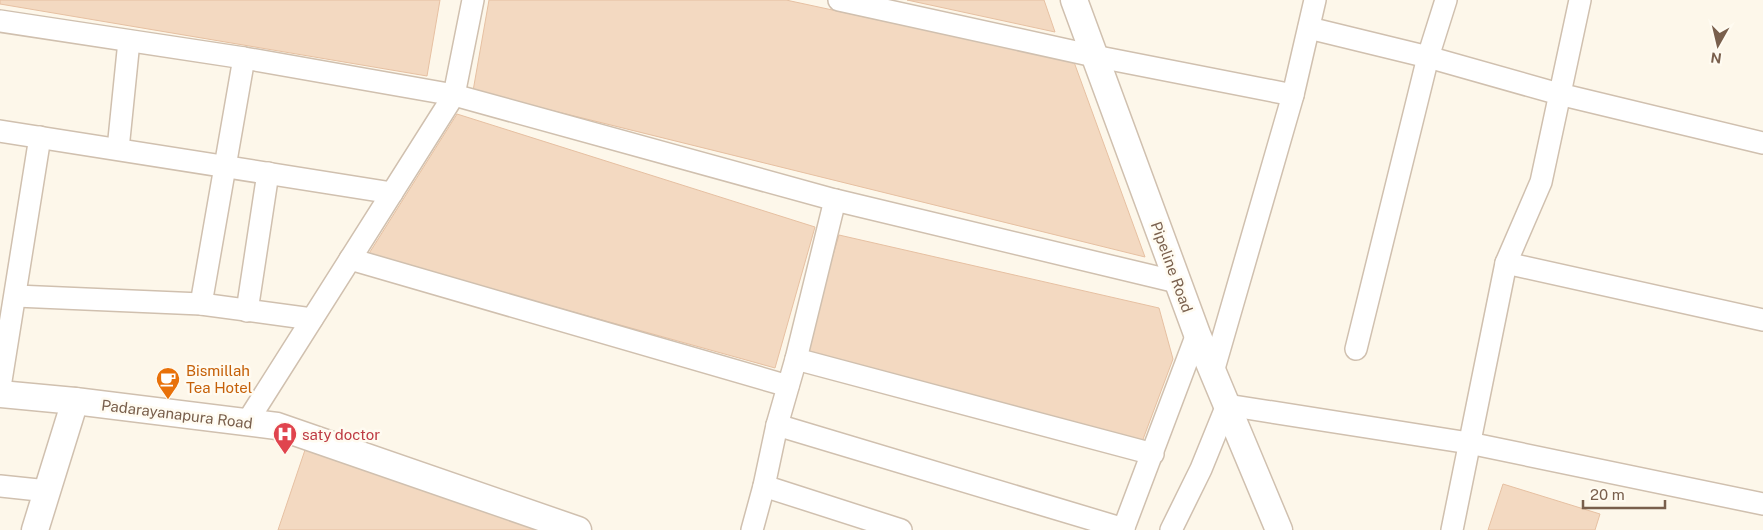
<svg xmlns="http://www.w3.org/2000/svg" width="1763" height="530" viewBox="0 0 1763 530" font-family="'Public Sans',sans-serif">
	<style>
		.building { fill: #f3d9c1; stroke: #e6c0a2 }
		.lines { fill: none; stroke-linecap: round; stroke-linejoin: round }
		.minor-casing { stroke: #d0c0af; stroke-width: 24 }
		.tertiary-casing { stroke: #d0c0af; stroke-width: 29 }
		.minor { stroke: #fff; stroke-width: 21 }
		.tertiary { stroke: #fff; stroke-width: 26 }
		.labels { text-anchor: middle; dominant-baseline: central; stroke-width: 5; stroke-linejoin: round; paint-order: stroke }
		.street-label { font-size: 15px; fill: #795f4c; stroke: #fffbf1 }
		.food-label { font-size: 15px; fill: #c56008; stroke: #fffbf1; text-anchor: start }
		.health-label { font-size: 15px; fill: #be3a42; stroke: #fffbf1; text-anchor: start }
	</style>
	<rect width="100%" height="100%" fill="#fdf7ea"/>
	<!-- building -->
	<g class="building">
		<polygon points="0,0 440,0 427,76 0,4"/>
		<polygon points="489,0 786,0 1074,62 1145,257 473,91"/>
		<polygon points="907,0 1044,0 1055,32"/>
		<polygon points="457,114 815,227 775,368 368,255"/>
		<polygon points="839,235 1159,308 1173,359 1142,442 804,352"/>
		<polygon points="306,447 551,530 278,530"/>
		<polygon points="1503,484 1600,514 1595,530 1488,530"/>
	</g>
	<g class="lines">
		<!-- minor casing -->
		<g class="minor-casing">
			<g id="minor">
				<polyline points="839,0 1094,56 1293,95"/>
				<polyline points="0,21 244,58 454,95 835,200 1177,282"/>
				<polyline points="1309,28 1428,57 1559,94 1763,143"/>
				<polyline points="0,131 392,193"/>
				<polyline points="118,149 129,41"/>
				<polyline points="350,259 788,386"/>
				<polyline points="1506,263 1763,320"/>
				<polyline points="16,296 201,304 312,319"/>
				<polyline points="201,304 244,58"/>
				<polyline points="247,311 268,173"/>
				<polyline points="1356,349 1428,57 1446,0"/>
				<polyline points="796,359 1153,454"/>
				<polyline points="1213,372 1293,95 1315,0"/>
				<polyline points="0,387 40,137"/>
				<polyline points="247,422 454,95 473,0"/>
				<polyline points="777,425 1124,529"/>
				<polyline points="0,486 48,491"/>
				<polyline points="764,486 901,530"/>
				<polyline points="752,530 764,486 777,425 796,359 835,200"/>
				<polyline points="1123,530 1197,334"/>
				<polyline points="1171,530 1201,469 1227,405 1469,443 1763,504"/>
				<polyline points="1452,530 1506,263 1541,182 1580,0"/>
			</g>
		</g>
		<!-- tertiary casing -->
		<g class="tertiary-casing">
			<g id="tertiary">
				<polyline points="1074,0 1197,334 1279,530"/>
				<polyline points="0,394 75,401 277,426 578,530"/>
				<polyline points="35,530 75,401"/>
			</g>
		</g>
		<!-- minor -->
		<use href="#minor" class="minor"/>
		<!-- tertiary -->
		<use href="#tertiary" class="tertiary"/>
	</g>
	<!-- icons -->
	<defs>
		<g id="cafe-pin" transform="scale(1.25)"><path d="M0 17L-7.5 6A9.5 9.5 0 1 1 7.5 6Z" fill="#e8710a" stroke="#fffbf1"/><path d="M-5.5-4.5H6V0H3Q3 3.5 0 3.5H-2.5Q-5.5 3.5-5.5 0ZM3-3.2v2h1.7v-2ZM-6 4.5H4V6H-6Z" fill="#fff"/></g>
		<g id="hospital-pin" transform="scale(1.25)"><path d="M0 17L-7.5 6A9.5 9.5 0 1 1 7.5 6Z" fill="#e0444e" stroke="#fffbf1"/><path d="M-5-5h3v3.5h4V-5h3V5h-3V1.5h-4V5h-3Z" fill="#fff"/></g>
	</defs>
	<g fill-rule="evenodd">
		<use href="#cafe-pin" x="168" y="379"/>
		<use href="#hospital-pin" x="285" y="434"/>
	</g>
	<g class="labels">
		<!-- street labels -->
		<g class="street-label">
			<text transform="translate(1172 267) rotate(70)">Pipeline Road</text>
			<text transform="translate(177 414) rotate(7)">Padarayanapura Road</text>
		</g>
		<!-- food labels -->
		<g class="food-label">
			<text x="186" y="370">Bismillah<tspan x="186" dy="17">Tea Hotel</tspan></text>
		</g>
		<!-- health labels -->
		<g class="health-label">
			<text x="302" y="434">saty doctor</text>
		</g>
	</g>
	<!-- north arrow -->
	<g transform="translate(1718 45) rotate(188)" stroke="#fffbf1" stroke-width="4" paint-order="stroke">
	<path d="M0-4L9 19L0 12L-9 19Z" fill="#795f4c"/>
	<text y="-8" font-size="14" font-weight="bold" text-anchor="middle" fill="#795f4c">N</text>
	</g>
	<!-- scale -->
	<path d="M1583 500v8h82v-8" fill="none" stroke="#795f4c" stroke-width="2.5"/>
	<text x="1590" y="500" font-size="15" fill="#795f4c" stroke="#fffbf1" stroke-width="4" paint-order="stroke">20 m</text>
</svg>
